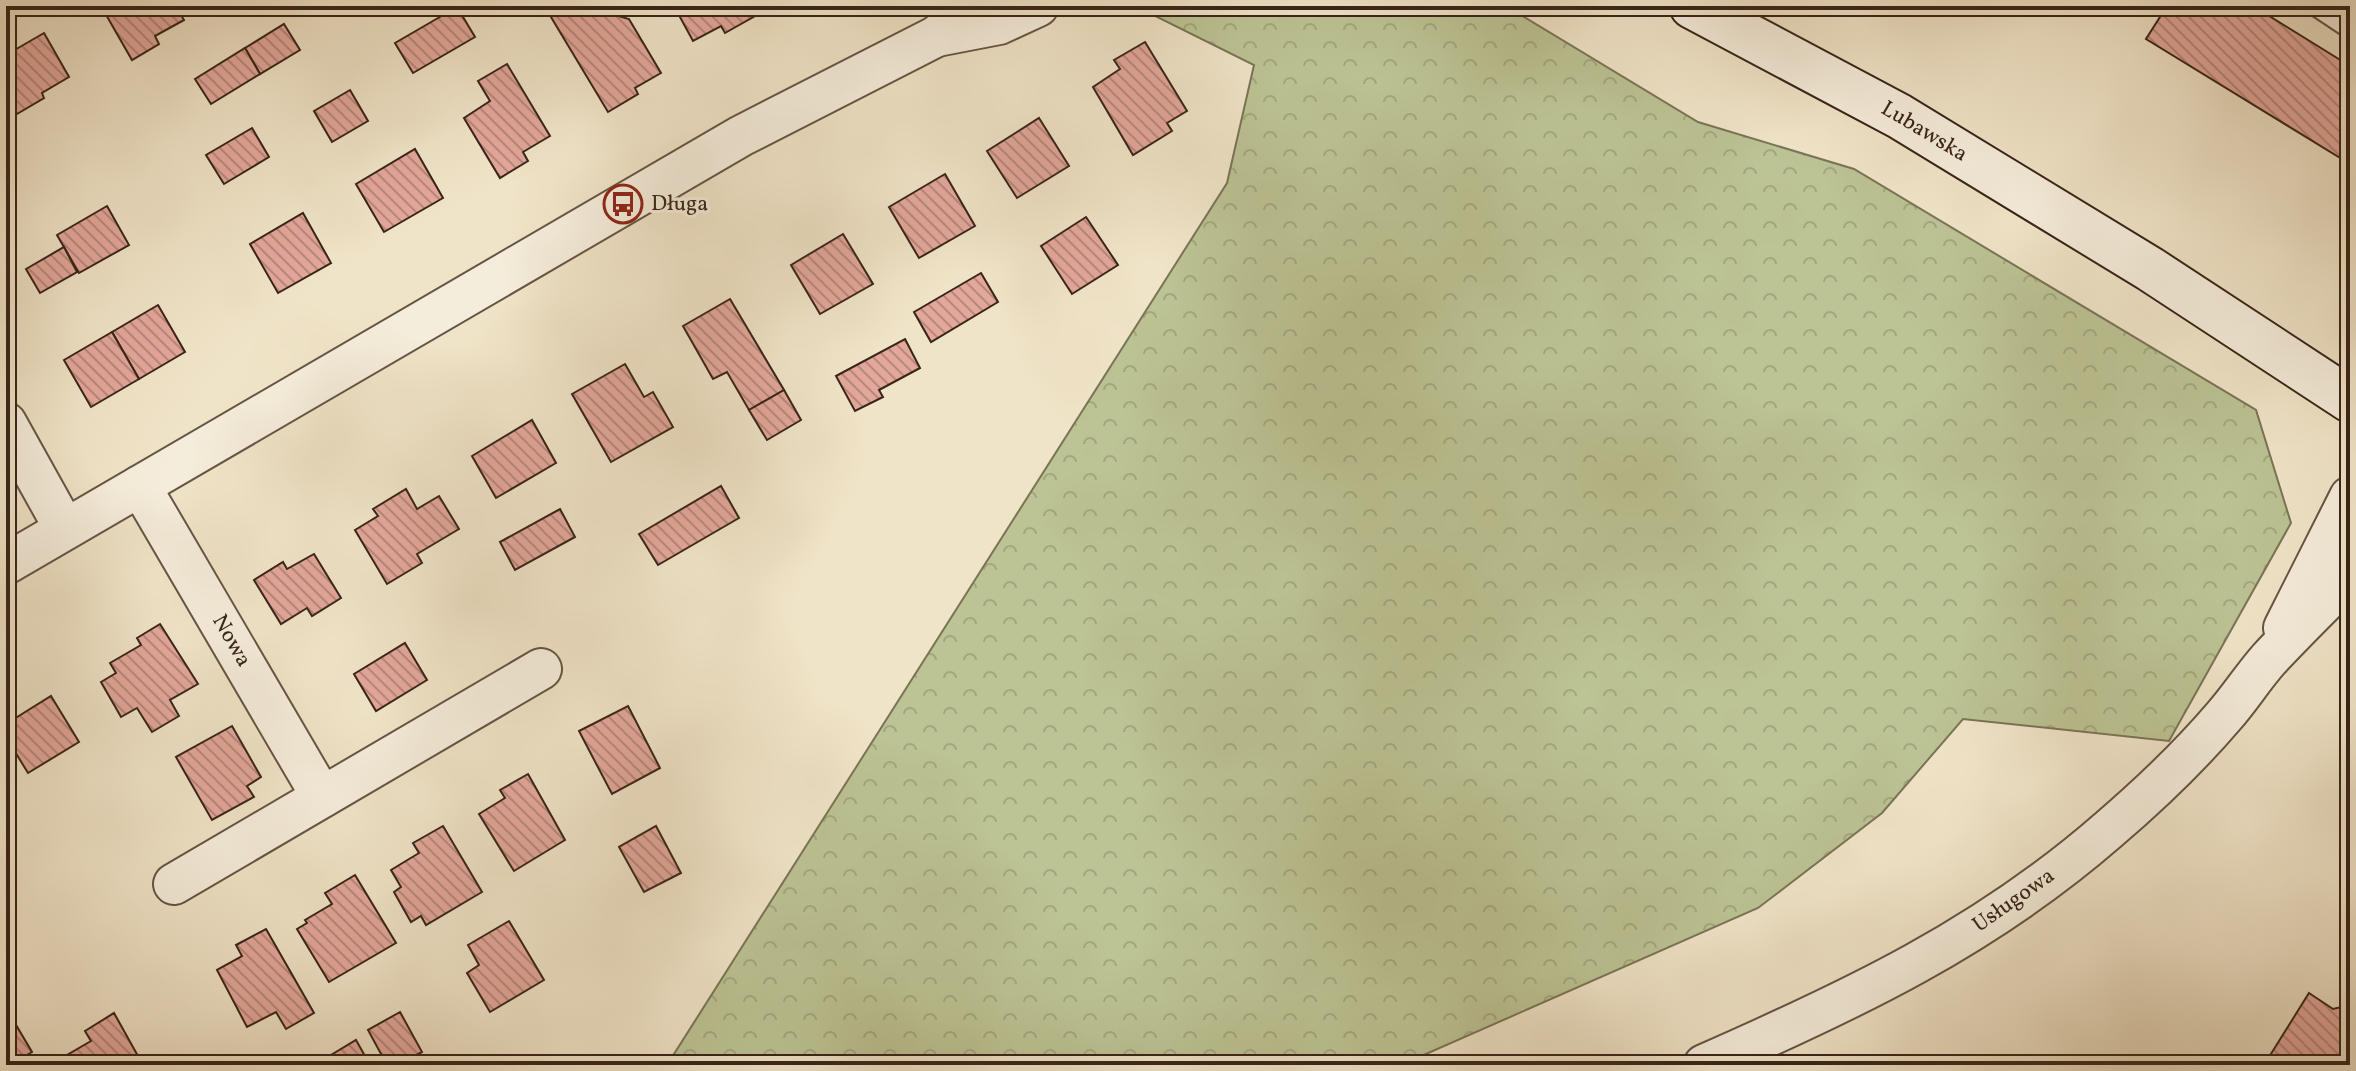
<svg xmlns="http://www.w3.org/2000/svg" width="2356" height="1071" viewBox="0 0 2356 1071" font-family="Vollkorn,serif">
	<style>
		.forest { fill: url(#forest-crowns); stroke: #7a7456; stroke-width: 2 }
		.building { fill: url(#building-back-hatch); stroke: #382418; stroke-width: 2 }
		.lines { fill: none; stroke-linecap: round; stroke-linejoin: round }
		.lane-casing { stroke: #665444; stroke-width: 24 }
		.street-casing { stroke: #665444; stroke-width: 44 }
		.secondary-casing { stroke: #382418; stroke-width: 48 }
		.lane { stroke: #f5eddb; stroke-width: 20 }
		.street { stroke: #f5eddb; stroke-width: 40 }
		.secondary { stroke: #f5eddb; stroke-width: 44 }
		.labels { text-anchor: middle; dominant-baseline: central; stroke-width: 6; stroke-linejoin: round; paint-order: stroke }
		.street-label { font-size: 22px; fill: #382418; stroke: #f5eddb }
		.poi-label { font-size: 22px; fill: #382418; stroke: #f5eddb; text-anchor: start }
	</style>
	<defs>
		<pattern id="forest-crowns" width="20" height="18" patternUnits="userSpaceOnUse" patternTransform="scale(2)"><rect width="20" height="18" fill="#bcc394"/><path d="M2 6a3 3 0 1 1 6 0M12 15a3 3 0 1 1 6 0" fill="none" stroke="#a2a77f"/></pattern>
		<pattern id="building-back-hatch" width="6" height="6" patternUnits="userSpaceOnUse" patternTransform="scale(2)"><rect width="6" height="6" fill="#e3a79b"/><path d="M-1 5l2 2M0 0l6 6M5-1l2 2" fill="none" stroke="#b9887d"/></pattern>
	</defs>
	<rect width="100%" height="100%" fill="#f0e4c8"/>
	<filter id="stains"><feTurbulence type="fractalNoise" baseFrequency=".0025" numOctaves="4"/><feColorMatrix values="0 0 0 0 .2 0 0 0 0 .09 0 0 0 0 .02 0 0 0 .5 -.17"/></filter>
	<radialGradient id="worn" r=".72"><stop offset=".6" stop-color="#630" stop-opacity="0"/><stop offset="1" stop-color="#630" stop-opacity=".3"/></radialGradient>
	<!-- forest -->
	<polygon class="forest" points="1150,6 1506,6 1698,122 1854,169 2256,410 2291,523 2169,741 1963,719 1882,813 1758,908 1401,1065 667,1065 1227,183 1254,65 1141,9"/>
	<!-- building -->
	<g class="building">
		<polygon points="101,6 176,6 184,20 155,36 159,44 132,60"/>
		<polygon points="570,6 612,6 618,16 629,19 661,73 635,88 638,94 608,112 551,17"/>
		<polygon points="674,6 750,6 755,16 725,33 721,26 693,41"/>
		<polygon points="2167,6 2253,6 2350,66 2350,164 2146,39"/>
		<polygon points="457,7 475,37 413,73 395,43"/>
		<polygon points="284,24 300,50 260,74 245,48"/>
		<polygon points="44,33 69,77 42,93 44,98 17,114 6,96 6,55"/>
		<polygon points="1145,42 1187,111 1167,123 1172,131 1133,155 1093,87 1120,69 1114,60"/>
		<polygon points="245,48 260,74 211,104 195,79"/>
		<polygon points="507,64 550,136 523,152 528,161 500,178 464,118 490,101 478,81"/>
		<polygon points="350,90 368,121 332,142 314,111"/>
		<polygon points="1039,118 1069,166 1017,198 987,151"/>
		<polygon points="252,128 269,157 224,184 206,155"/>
		<polygon points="415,149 443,198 384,232 356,184"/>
		<polygon points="945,174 975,226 919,258 889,207"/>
		<polygon points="107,206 129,245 79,273 57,235"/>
		<polygon points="303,213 331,263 278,293 250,244"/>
		<polygon points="1086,217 1118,265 1072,294 1041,246"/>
		<polygon points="843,234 873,284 820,314 791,265"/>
		<polygon points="64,247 77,272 40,293 26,269"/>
		<polygon points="981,273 998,302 931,342 914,312"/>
		<polygon points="730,299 784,390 749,410 727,372 713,379 683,326"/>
		<polygon points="158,305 185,352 139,379 112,332"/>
		<polygon points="112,332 139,379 91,407 64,360"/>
		<polygon points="905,339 920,368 879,390 883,397 855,411 836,376"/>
		<polygon points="625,364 644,397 653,392 673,427 611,462 572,394"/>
		<polygon points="784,390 801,420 767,440 749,410"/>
		<polygon points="532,420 556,463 496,498 472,456"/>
		<polygon points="721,486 739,518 658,565 639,534"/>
		<polygon points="406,489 417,509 439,496 459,529 417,554 422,563 387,584 355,530 378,516 373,509"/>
		<polygon points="560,509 575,537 515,570 500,542"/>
		<polygon points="314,554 341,598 312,616 307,608 281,624 254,580 283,562 287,569"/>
		<polygon points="160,624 198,684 170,700 179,716 152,732 137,708 121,717 101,682 116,673 110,663 141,645 137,638"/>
		<polygon points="405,643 427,680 376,711 354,674"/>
		<polygon points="51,696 79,742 28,773 6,737 6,724"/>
		<polygon points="628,706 660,768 612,794 579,731"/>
		<polygon points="232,726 261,777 247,786 254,797 212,820 176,757"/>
		<polygon points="528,774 565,840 514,871 479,814 505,798 500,790"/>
		<polygon points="443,826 482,892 426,925 421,916 411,922 394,892 401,887 391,870 419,853 413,843"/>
		<polygon points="656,826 681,873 644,892 619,847"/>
		<polygon points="355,875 396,943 329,982 297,929 307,923 305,920 332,904 325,893"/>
		<polygon points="509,921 544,980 490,1012 467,973 479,965 468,945"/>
		<polygon points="266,929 314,1013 286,1029 276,1012 247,1027 217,970 242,956 236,945"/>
		<polygon points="2309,993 2333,1009 2350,1005 2350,1065 2264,1065"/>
		<polygon points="6,1008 32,1052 10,1065 6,1065"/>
		<polygon points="400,1012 422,1052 398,1065 387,1065 368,1030"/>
		<polygon points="114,1013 143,1065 56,1065 55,1062 91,1041 85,1031"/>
		<polygon points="356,1040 370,1065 331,1065 326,1058"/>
	</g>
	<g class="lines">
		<!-- lane casing -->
		<g class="lane-casing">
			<polyline id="lane" points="2317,6 2350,28"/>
		</g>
		<!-- street casing -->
		<g class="street-casing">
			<g id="street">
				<polyline points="937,36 999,24 1038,6"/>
				<polyline points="6,423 65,529"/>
				<polyline points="140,486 322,797"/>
				<polyline points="6,564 741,136 937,36 972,6"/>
				<polyline points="2284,628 2350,497"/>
				<polyline points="174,884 541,669"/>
				<path d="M1704,1065C1852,1000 1984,938 2107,831C2148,796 2189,757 2224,716C2240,698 2253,677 2269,659C2295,631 2323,604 2350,576"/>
			</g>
		</g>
		<!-- secondary casing -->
		<g class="secondary-casing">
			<polyline id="secondary" points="1692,6 1899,116 2150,269 2350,400"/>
		</g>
		<!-- lane -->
		<use href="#lane" class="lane"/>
		<!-- street -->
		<use href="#street" class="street"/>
		<!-- secondary -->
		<use href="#secondary" class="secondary"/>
	</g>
	<!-- icons -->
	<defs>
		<g id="bus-ring" transform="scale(2)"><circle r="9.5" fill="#f5eddb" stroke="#8f2418" stroke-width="1.5"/><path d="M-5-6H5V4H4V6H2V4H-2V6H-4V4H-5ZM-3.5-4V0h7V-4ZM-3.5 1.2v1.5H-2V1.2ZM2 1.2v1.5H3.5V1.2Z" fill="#8f2418"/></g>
	</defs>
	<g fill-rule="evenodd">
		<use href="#bus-ring" x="623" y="204"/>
	</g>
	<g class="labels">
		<!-- street labels -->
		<g class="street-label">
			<text transform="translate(1924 132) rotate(31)">Lubawska</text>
			<text transform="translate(231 641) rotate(60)">Nowa</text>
			<text transform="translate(2014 901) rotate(-35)">Usługowa</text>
		</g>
		<!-- poi labels -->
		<g class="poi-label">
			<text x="651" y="204">Długa</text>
		</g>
	</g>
	<!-- margin -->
	<rect width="2356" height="1071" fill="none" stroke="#f0e4c8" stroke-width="32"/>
	<rect x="8" y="8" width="2340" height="1055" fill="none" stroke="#382418" stroke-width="4"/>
	<rect x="16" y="16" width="2324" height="1039" fill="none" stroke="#382418" stroke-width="2"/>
	<rect width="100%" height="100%" filter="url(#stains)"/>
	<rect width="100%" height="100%" fill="url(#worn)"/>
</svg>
